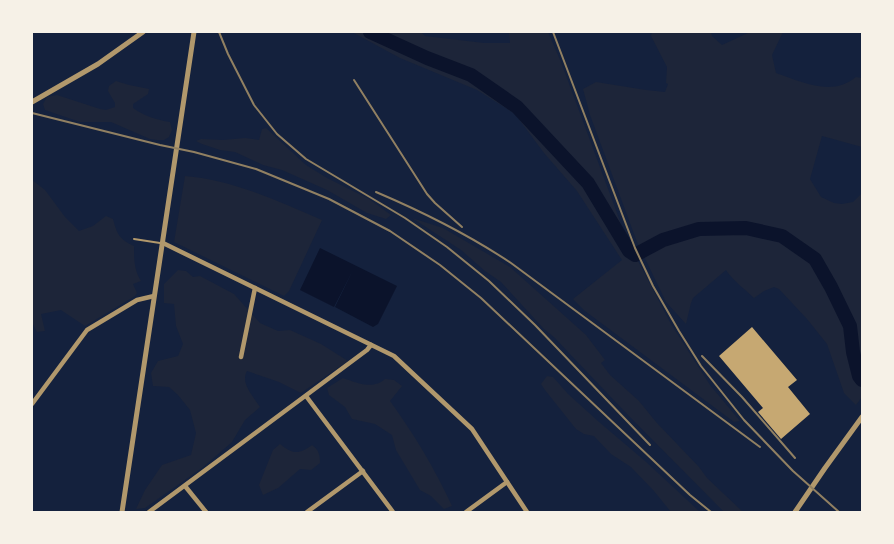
<svg xmlns="http://www.w3.org/2000/svg" width="894" height="544" viewBox="0 0 894 544" font-family="Barlow,sans-serif">
	<style>
		.green { fill: #1d2539 }
		.water { fill: #0b132b }
		.lines { fill: none; stroke-linecap: round; stroke-linejoin: round }
		.river { stroke: #0b132b; stroke-width: 14 }
		.building { fill: #c6a872 }
		.service { stroke: #b1986c; stroke-width: 2 }
		.minor { stroke: #b1986c; stroke-width: 4.5 }
		.tertiary { stroke: #b1986c; stroke-width: 5 }
		.rail { stroke: #918062; stroke-width: 2 }
	</style>
	<rect width="100%" height="100%" fill="#14213d"/>
	<!-- green -->
	<g class="green">
		<polygon points="352,32 421,32 425,36 484,43 510,43 509,32 548,32 561,62 627,240 671,324 710,385 740,421 734,422 585,311 573,299 622,260 577,191 544,153 515,114 477,90 400,58"/>
		<path d="M652,32H711L712,36L722,45L750,32H783L772,55L776,73C802,82 832,97 856,77L862,78V147L822,136L810,179L821,197L834,203L842,204L853,202L862,193V397L856,405L844,393L827,344L807,319L779,289L774,287L764,291L754,298C744,288 733,281 726,270L693,298L691,303L686,324L666,302L637,242L590,115L583,89L596,82L646,90L665,92L668,84L666,83L667,67L651,36Z"/>
		<path d="M116,81L129,85L149,89L148,94L133,104V108C144,116 157,120 170,122L172,130L169,137L164,140H157L150,139L111,122H80L45,110L43,104L47,97L57,95L100,109L106,110L115,107V103L108,91L109,86Z"/>
		<polygon points="266,128 306,165 327,178 369,199 391,215 386,219 367,213 327,190 282,170 263,165 235,152 220,150 202,144 196,141 201,139 223,140 245,138 259,140 262,129"/>
		<path d="M185,176C233,180 278,201 322,220L289,291L284,296L174,242Z"/>
		<path d="M32,180L45,190L65,217L79,231L93,226L106,216L113,219C117,234 119,239 134,246C134,259 134,270 141,281L133,284L137,293L135,296L85,326L61,310L41,314L45,331L37,332L32,322Z"/>
		<polygon points="412,218 443,228 510,267 586,335 605,360 601,363 610,375 639,401 656,422 699,467 707,478 743,512 724,512 628,415 569,353 555,338 544,329 501,282 485,271 461,250"/>
		<path d="M178,270L186,271L193,277L200,276L234,294L260,323L278,331L290,330L321,344L348,361L301,393L279,382L247,371C240,383 253,396 260,407L245,420L232,442L202,468L145,508L136,509L145,490L162,465L191,455L196,433L190,410L178,395L169,387L153,386L151,373L158,361L178,356L183,344L176,326L174,304L164,303V284Z"/>
		<polygon points="547,376 553,377 568,394 599,422 645,461 700,512 671,512 654,491 631,467 611,454 594,436 584,434 576,429 545,390 541,384"/>
		<path d="M343,378C357,383 373,390 385,379L394,380L402,386L390,401C414,434 435,469 452,506L444,509L431,496L420,490L396,450L392,435L375,424L352,419L345,407L329,395L327,388Z"/>
		<path d="M280,444C292,454 299,455 312,445C319,450 320,455 320,463L311,470L300,469L278,488L263,495L259,485L273,450Z"/>
	</g>
	<!-- water -->
	<polygon class="water" points="320,248 397,286 378,324 373,327 335,307 353,270 334,307 300,290"/>
	<g class="lines">
		<!-- river -->
		<polyline class="river" points="370,32 427,58 471,75 517,107 588,183 629,251 635,255 663,240 699,229 746,228 782,236 815,259 831,287 850,326 853,352 859,376 862,380"/>
	</g>
	<!-- building -->
	<polygon class="building" points="752,327 797,380 788,387 810,414 781,439 758,412 763,408 719,356"/>
	<g class="lines">
		<!-- service -->
		<polyline class="service" points="134,239 160,243"/>
		<!-- minor -->
		<g class="minor">
			<polyline points="163,243 394,356 472,429 527,512"/>
			<polyline points="241,357 255,288"/>
			<polyline points="306,396 393,512"/>
			<polyline points="32,404 87,330 137,300 154,296"/>
			<polyline points="185,486 206,512"/>
			<polyline points="149,512 367,350 371,345"/>
			<polyline points="307,512 363,471"/>
			<polyline points="466,512 507,482"/>
		</g>
		<!-- tertiary -->
		<g class="tertiary">
			<polyline points="32,102 98,64 143,32"/>
			<polyline points="122,512 194,32"/>
			<polyline points="795,512 825,468 862,417"/>
		</g>
		<!-- rail -->
		<g class="rail">
			<polyline points="219,32 228,54 254,105 277,134 306,159 405,218 447,247 489,281 535,325 650,445"/>
			<polyline points="553,32 635,248 653,286 679,331 701,366 744,420 793,471 839,512"/>
			<polyline points="354,80 427,194 435,203 462,227"/>
			<polyline points="32,113 160,145 194,152 256,169 329,199 390,231 440,265 481,298 690,495 711,512"/>
			<path d="M376,192C423,212 469,235 511,263L760,447"/>
			<polyline points="702,356 742,397 795,458"/>
		</g>
	</g>
	<!-- border -->
	<rect width="894" height="544" fill="none" stroke="#f6f1e7" stroke-width="66"/>
</svg>
